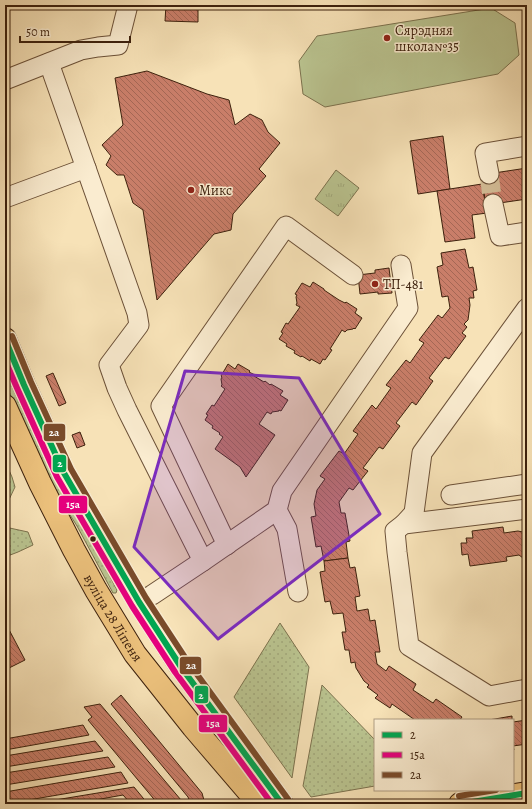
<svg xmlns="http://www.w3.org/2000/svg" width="532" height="809" viewBox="0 0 532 809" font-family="Alegreya,serif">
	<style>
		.grass { fill: url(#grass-dots); stroke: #7c724e }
		.park { fill: url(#park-tufts); stroke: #7c724e }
		.garden { fill: #bac490; stroke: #7c724e }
		.building { fill: url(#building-back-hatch); stroke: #3d210d }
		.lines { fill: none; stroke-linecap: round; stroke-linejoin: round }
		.minor-tunnel { stroke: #d2bb95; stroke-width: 19; stroke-dasharray: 19 10; stroke-linecap: butt }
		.minor-casing { stroke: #6c5138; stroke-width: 21 }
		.major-casing { stroke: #3d210d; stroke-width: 24 }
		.minor { stroke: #faecd0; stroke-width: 19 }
		.major { stroke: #ecc17c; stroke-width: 22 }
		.bus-1-casing { stroke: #faecd0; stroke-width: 9 }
		.bus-2-casing { stroke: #faecd0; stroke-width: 9 }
		.bus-3-casing { stroke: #faecd0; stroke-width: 9 }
		.bus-1 { stroke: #00a651; stroke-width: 6 }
		.bus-2 { stroke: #e5007d; stroke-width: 6 }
		.bus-3 { stroke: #7a4b2a; stroke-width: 6 }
		.marked { fill: #7b2cbf; fill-opacity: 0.2; stroke: #7b2cbf; stroke-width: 3; stroke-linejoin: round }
		.poi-dot { fill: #8f2418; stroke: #faecd0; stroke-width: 1.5 }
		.bus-dot { fill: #3d210d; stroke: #faecd0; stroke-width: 1.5 }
		.labels { text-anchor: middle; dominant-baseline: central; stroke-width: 3; stroke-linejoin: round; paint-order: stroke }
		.poi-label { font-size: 14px; fill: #3d210d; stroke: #faecd0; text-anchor: start }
		.street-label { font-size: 14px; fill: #3d210d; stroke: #faecd0 }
		.line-badge { stroke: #faecd0; stroke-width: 1.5 }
		.badge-label { font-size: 11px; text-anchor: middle; font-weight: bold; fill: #fff }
	</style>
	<defs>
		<pattern id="grass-dots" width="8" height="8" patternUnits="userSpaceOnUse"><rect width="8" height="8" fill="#bac490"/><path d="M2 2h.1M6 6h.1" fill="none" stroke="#a1a87b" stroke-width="1.8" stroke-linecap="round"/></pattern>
		<pattern id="park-tufts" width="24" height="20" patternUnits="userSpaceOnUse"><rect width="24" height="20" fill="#bac490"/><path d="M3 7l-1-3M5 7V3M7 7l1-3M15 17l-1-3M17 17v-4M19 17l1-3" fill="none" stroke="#a1a87b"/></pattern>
		<pattern id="building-back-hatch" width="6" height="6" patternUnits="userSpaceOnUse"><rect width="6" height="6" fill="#c97e69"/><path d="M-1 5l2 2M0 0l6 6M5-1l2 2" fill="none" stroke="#a46755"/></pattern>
	</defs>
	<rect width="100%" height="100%" fill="#f7e2b7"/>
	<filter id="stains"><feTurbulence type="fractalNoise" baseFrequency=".005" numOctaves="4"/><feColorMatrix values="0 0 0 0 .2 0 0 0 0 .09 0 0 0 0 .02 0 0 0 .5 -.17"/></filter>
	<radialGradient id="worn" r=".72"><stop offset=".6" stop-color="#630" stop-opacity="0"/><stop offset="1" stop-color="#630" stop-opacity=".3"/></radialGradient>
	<!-- grass -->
	<g class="grass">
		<polygon points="5,368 11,384 60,482 117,590 116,593 113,593 77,526 50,483 5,383"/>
		<polygon points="5,461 12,477 15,487 5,508"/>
		<polygon points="5,527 28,532 33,545 18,552 5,557"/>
		<polygon points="280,623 309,667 292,778 234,697"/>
		<polygon points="322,685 375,740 375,786 311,797 303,786"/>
	</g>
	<!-- park -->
	<polygon class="park" points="336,170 359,188 338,216 315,199"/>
	<!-- garden -->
	<polygon class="garden" points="491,8 515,23 519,55 498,74 325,107 303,94 299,61 317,36"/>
	<!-- building -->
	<g class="building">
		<polygon points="166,5 198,5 198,22 165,21"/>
		<polygon points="147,71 207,94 229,100 235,125 250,114 262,120 268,132 280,143 259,169 266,176 233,214 231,230 214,234 157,300 143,210 133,203 124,175 117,175 106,165 111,156 102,145 123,125 115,78"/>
		<polygon points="443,136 450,189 418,194 410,141"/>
		<polygon points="527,168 527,199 486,205 481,175"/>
		<polygon points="482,184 487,213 472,215 475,238 445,242 437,191"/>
		<polygon points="465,249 469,268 473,267 477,290 473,291 474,298 469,298 470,305 468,320 464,324 467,327 462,333 466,336 449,359 445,357 429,378 433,381 416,405 412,402 396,423 400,426 383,449 379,447 363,468 368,471 353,490 349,488 339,502 341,513 345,513 350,541 346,542 348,558 324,561 321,546 316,547 311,517 316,516 314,504 317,490 325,479 320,476 339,451 344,454 358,434 353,431 372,405 376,409 391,388 386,385 406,360 410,363 424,343 419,340 438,315 442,318 450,308 448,296 442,297 437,267 443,265 441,253"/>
		<polygon points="389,268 392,293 378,294 378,292 360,294 358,275 375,273 375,270"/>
		<polygon points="313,282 324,289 324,290 339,300 345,303 346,302 357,309 355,313 362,318 355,329 354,328 353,329 347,330 345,332 342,330 330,349 332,350 325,360 323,359 320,364 311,359 310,361 302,356 301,357 294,353 295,351 286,346 287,344 279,339 283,333 281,332 286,323 288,324 300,307 296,305 297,303 296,297 297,295 295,294 302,283 310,287"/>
		<polygon points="228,364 235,369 238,364 250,371 249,372 255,375 254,376 264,382 265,381 270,385 271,384 283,391 280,395 288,400 281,411 279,410 279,411 272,412 271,414 267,412 259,424 275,435 246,477 240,467 215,449 223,437 219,434 220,433 212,428 213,426 205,420 208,415 206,414 212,405 214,406 225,389 221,386 222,385 221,379 222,377 221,376"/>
		<polygon points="53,373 66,403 59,406 46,376"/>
		<polygon points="80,432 85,445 77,448 72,435"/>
		<polygon points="503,527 504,533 518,531 527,533 527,561 519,555 506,557 507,561 470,566 468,554 462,555 461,543 467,543 466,538 473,538 472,531"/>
		<polygon points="348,558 350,568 355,567 360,596 355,597 357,611 368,609 370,621 375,620 380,652 375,652 377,664 386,671 389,666 416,684 413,690 433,703 436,699 462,717 460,720 415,720 392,704 390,708 375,698 378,695 367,687 369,685 364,681 356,668 355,662 351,663 349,650 345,650 342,632 346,632 343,613 333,614 330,601 325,602 320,572 325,571 324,561"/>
		<polygon points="5,622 25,660 5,670"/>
		<polygon points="121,695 202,793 205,804 191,804 188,797 111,704"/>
		<polygon points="100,704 181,800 182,804 158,804 88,720 92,717 84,707"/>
		<polygon points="512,716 512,720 488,720 495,719"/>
		<polygon points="527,720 527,744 513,746 514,750 513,750 513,722"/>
		<polygon points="83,725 89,735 5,750 5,739"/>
		<polygon points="95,741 103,751 5,767 5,756"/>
		<polygon points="108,757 115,767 5,785 5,773"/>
		<polygon points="121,772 128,783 5,804 5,792"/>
		<polygon points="134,787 148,804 131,804 123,795 73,804 31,804"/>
	</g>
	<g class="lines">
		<!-- minor-tunnel -->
		<polyline class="minor-tunnel" points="489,174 493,204"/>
		<!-- minor casing -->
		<g class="minor-casing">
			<g id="minor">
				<polyline points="49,63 137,313 139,325 109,365 117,388 127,410 203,561"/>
				<polyline points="5,80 81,50 98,47 118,45 128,5"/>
				<polyline points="489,174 485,153 527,146"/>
				<polyline points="5,198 86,168"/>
				<polyline points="493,204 500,236 527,232"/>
				<polyline points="451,495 527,484"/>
				<polyline points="527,509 404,524 395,531 397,552 409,646 489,696 527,689"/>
				<polyline points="277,510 287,529 298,592"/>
				<polyline points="404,524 414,513 422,453 527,308"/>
				<polyline points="227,545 161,406 286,226 353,275"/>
				<polyline points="139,602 152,595 203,561 277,510 282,491 408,308 401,265"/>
			</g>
		</g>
		<!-- major casing -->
		<g class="major-casing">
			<g id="major">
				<polyline points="5,339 24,385 64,473 139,602 181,667 282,804"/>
				<path id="s1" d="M5,406L40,483L74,550L96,590L135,654L193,727L259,804"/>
				<polyline points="460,804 527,793"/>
			</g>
		</g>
		<!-- minor -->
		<use href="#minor" class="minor"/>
		<!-- major -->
		<use href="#major" class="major"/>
		<!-- bus-1 casing -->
		<g class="bus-1-casing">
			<g id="bus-1">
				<polyline points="5,339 24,385 64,473 139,602 181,667 282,804"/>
				<polyline points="460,804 527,793"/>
			</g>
		</g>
		<!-- bus-2 casing -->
		<g class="bus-2-casing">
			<polyline id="bus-2" points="5,360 17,388 57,477 132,606 175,672 272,804"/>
		</g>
		<!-- bus-3 casing -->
		<g class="bus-3-casing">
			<g id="bus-3">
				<polyline points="12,336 31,382 71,469 146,598 188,662 288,799"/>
				<polyline points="459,796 496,790"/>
			</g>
		</g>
		<!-- bus-1 -->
		<use href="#bus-1" class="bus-1"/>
		<!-- bus-2 -->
		<use href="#bus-2" class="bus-2"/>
		<!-- bus-3 -->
		<use href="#bus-3" class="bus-3"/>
	</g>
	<!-- marked area -->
	<path class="marked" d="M185,371L299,378L380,514L218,639L134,547Z"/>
	<!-- markers -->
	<g class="poi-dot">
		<circle cx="387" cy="38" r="4"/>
		<circle cx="191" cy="190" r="4"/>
		<circle cx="375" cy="284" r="4"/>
	</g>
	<circle class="bus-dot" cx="93" cy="539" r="3.5"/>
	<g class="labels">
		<!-- poi labels -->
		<g class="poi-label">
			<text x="395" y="30">Сярэдняя<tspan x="395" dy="16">школа№35</tspan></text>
			<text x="199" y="190">Микс</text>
			<text x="383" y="284">ТП-481</text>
		</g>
		<!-- street labels -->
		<g class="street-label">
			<text stroke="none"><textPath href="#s1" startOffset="238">вуліца 28 Ліпеня</textPath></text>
		</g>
	</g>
	<g class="line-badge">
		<rect x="43" y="423" width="23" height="19" rx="4" fill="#7a4b2a"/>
		<rect x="52" y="454" width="15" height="19" rx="4" fill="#00a651"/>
		<rect x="58" y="495" width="30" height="19" rx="4" fill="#e5007d"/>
		<rect x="179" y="656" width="23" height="19" rx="4" fill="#7a4b2a"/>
		<rect x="194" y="685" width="15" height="19" rx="4" fill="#00a651"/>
		<rect x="198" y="714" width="30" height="19" rx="4" fill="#e5007d"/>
	</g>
	<g class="badge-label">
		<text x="54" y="436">2а</text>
		<text x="60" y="467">2</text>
		<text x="73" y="508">15а</text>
		<text x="191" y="669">2а</text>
		<text x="201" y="699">2</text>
		<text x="213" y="727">15а</text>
	</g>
	<!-- margin -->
	<rect width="532" height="809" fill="none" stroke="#f7e2b7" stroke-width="20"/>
	<rect x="6" y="6" width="520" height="797" fill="none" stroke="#3d210d" stroke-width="2"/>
	<rect x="10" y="10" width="512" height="789" fill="none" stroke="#3d210d"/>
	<!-- legend -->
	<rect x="374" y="719" width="140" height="72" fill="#faecd0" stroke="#ae9b82"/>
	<rect x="382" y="732" width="20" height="6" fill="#00a651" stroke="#ae9b82"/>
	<text x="410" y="739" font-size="12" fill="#3d210d">2</text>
	<rect x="382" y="752" width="20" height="6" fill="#e5007d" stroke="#ae9b82"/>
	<text x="410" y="759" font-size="12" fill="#3d210d">15а</text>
	<rect x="382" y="772" width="20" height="6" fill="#7a4b2a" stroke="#ae9b82"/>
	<text x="410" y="779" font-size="12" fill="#3d210d">2а</text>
	<!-- scale -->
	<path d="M20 36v6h110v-6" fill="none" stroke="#3d210d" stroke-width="2"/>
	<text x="26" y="36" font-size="12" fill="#3d210d" stroke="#faecd0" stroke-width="3" paint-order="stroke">50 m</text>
	<rect width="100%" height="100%" filter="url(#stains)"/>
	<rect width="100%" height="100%" fill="url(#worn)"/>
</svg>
